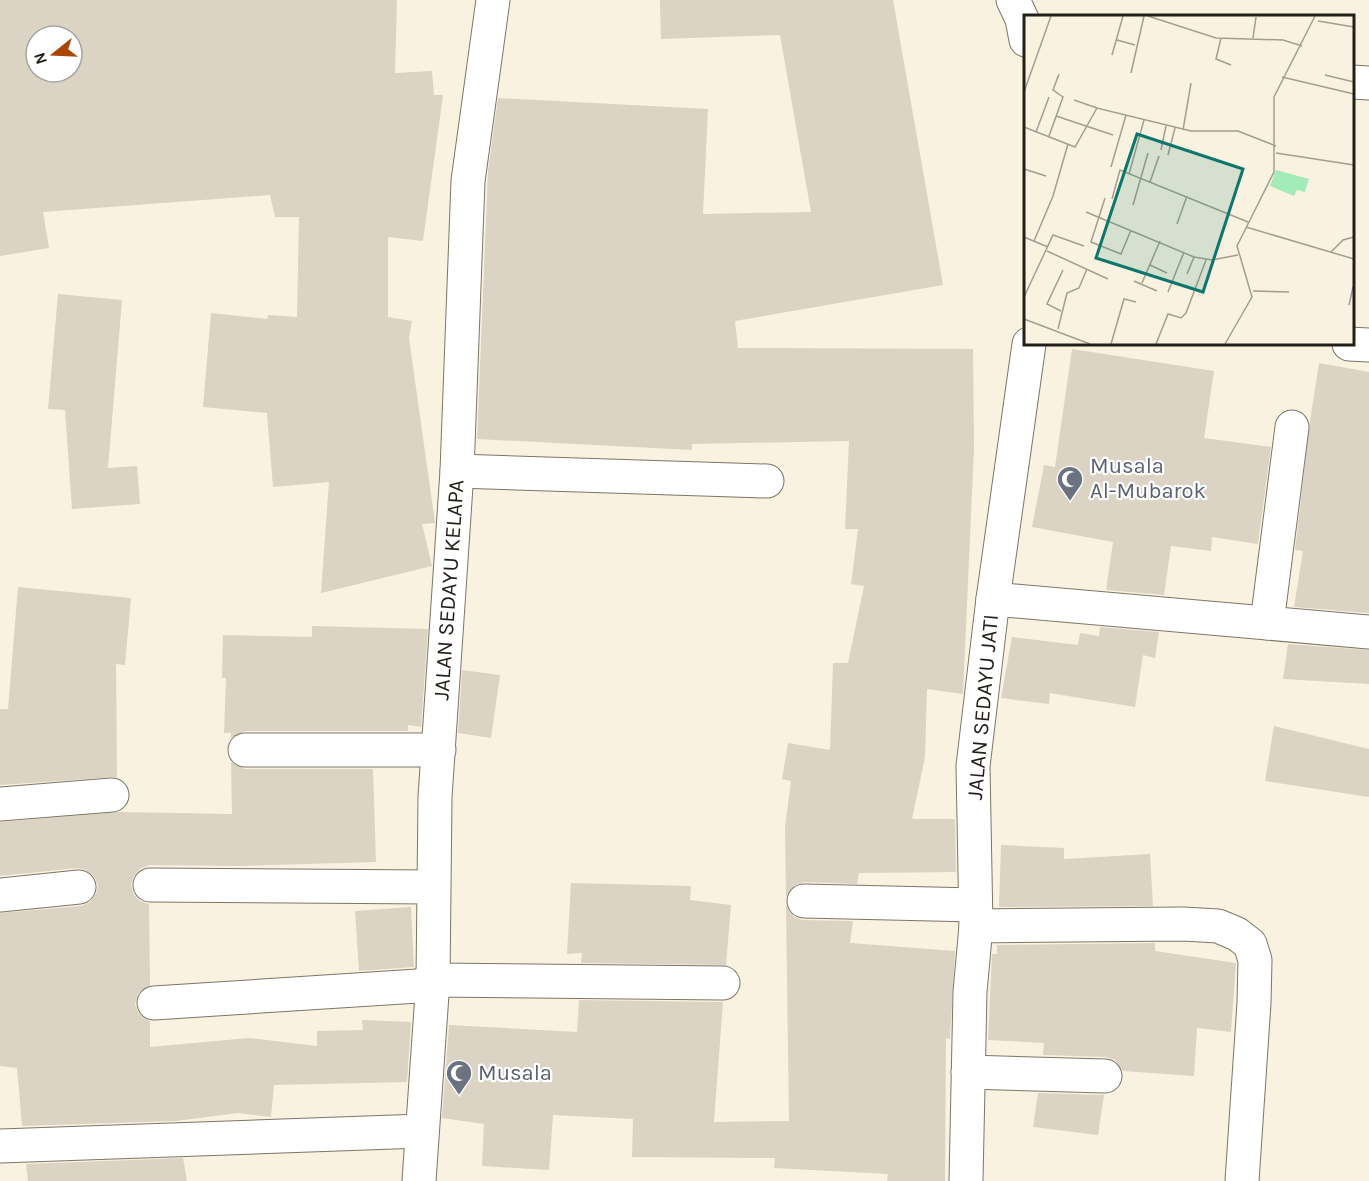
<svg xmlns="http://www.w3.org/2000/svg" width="1369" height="1181" viewBox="0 0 1369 1181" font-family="Karla,sans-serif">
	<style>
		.building { fill: #dbd3c3; fill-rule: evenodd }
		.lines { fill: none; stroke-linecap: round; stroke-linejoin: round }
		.minor-casing { stroke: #7d7667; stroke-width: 35 }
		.minor { stroke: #fff; stroke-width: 33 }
		.labels { text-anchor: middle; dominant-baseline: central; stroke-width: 4.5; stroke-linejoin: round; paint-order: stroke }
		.worship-label { font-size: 22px; fill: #5b616d; stroke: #fff; text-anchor: start }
		.street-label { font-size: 22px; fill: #221f19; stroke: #fff }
		.inset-road { fill: none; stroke: #a39e91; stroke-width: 1.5 }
		.view { fill: #0f766e; fill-opacity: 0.15; stroke: #0f766e; stroke-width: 3 }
		.inset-edge { fill: none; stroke: #221f19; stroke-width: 3 }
	</style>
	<rect width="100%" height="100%" fill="#f9f2e1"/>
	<!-- building -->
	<g class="building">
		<path d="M0,0H397L395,73L432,71L434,95H443L423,241L388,237V317L412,321L409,338L435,523L422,524L432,566L321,593L329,482L273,487L267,413L203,407L211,313L267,319L268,315L297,317L299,217H275L270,195L43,212L49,248L0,256ZM36,36H72V72H36Z"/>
		<polygon points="660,0 893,0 943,285 735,321 738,348 973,349 974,448 963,694 927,689 925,757 912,819 955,819 956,872 859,873 857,884 804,882 795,885 786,897 785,827 791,781 782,779 788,743 830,750 833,663 848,663 864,586 851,584 858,529 845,529 849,441 692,444 692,450 477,439 488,171 498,98 708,109 703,214 811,212 780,35 661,39"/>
		<polygon points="58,294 122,300 108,468 137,466 140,504 72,509 65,410 48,409"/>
		<polygon points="1072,349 1214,371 1204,438 1271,447 1258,544 1212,537 1211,551 1171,546 1164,595 1106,590 1113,542 1032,527 1044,465 1055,467"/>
		<polygon points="1319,363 1369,372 1369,613 1294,607 1303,551 1295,550 1310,421"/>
		<polygon points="18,587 131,598 125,665 116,664 117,777 0,785 0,709 8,709"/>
		<polygon points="312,626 428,629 421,727 408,725 408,731 245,731 231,738 231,733 224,733 226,678 222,678 223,635 312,637"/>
		<polygon points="1100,627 1159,632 1155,658 1143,655 1135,707 1050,693 1049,704 1001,698 1012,637 1078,645 1080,633 1099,636"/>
		<polygon points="1288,644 1369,650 1369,684 1283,679"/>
		<polygon points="462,670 500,675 491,738 458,733"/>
		<polygon points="1274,726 1369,749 1369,797 1265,781"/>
		<polygon points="231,762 245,769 373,769 376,862 236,866 149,865 140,869 134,876 131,885 134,895 140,901 149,904 150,985 138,994 135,1004 139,1014 150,1021 150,1047 249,1038 317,1046 317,1031 363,1030 362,1020 411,1022 407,1082 274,1085 271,1117 238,1113 176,1121 22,1126 17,1068 0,1066 0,913 81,906 90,902 96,894 98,886 94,876 86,870 78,868 0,876 0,822 118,812 232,814"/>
		<polygon points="1001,845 1064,848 1064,859 1150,854 1153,906 999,907"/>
		<polygon points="571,883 691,886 690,900 731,905 726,965 581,963 582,953 567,954"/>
		<polygon points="786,905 794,917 803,920 853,921 850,943 955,951 950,1039 946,1038 945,1181 887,1181 888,1174 774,1168 775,1158 632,1157 633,1119 553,1115 549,1170 482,1166 484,1124 442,1118 449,1025 577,1032 579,1000 723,1002 714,1122 789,1121"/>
		<polygon points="411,907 414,967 359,971 355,911"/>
		<polygon points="1155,943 1155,951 1236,963 1231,1032 1197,1028 1194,1076 1123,1071 1115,1060 1106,1057 1043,1055 1044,1043 988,1040 992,954 997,954 997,945"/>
		<polygon points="1038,1093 1104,1095 1098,1135 1033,1127"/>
		<polygon points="183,1158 187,1181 28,1181 26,1164"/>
	</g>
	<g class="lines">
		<!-- minor casing -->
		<g class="minor-casing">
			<g id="minor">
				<polyline points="1013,0 1022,19 1026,40"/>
				<polyline points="1352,82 1369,83"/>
				<polyline points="1349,344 1369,345"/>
				<polyline points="457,471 767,481"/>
				<polyline points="993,599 1369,632"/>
				<polyline points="1267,623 1292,427"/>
				<polyline points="245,750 439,750"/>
				<polyline points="0,804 112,795"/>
				<polyline points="150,885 432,887"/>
				<polyline points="0,895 79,887"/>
				<polyline points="804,901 975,905"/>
				<polyline points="976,926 1183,924 1218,926 1237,934 1250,944 1255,960 1254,1003 1242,1181"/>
				<polyline points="154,1003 418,986 433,980 723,983"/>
				<polyline points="968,1072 1105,1076"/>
				<polyline points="0,1146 422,1131"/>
				<polyline points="419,1181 433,980 435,797 457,471 468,181 493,0"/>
				<polyline points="966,1181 970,992 976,926 973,766 993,599 1029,344"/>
			</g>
		</g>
		<!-- minor -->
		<use href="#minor" class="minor"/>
	</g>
	<!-- icons -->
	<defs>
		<g id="mosque-pin" transform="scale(1.35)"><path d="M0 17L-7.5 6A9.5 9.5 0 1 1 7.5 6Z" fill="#6b7280" stroke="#fff"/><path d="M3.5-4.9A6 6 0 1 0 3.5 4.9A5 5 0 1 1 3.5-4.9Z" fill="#fff"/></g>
	</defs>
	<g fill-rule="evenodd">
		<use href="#mosque-pin" x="1070" y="479"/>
		<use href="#mosque-pin" x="459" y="1073"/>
	</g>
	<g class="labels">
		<!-- worship labels -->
		<g class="worship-label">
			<text x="1090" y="466">Musala<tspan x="1090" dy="25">Al-Mubarok</tspan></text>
			<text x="478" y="1073">Musala</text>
		</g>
		<!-- street labels -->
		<g class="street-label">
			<text transform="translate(449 590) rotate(-86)">JALAN SEDAYU KELAPA</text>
			<text transform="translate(983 707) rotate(-85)">JALAN SEDAYU JATI</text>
		</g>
	</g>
	<!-- overview -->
	<g transform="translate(1024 15)">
		<rect width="330" height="330" fill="#f9f2e1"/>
		<path d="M252,155L285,164L281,177L273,175L270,181L246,171Z" fill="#a3ebb9"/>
		<path class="inset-road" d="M124,1L192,23L259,25L278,31M294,6L330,12M197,23L192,44L207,50M229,23L232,2M93,25L111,30M88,40L99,1M107,58L120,1M301,60L330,67M258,62L330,79M0,77L27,1M50,85L73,93M32,101L89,120M0,112L51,132L73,93L167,116H214L252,131M159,115L167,68M12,117L25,82M25,121L39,82L29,75L35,59M137,135L142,111M252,138L330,150M144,140L151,113M87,152L102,100M0,154L22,161M105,159L120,105M126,167L135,141M81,183L67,227L97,239L107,215M88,184L96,155L224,207M109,190L124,138M62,197L170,242L188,245L214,240M153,209L163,181M222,212L330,244M0,222L24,232M10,226L29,181L44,129M23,236L84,264M307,237L319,225L330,222M126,250L143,258M163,259L170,242M110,266L133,276M118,268L136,226M229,276L265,277M144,277L160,237M0,282L29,220L60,231M325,290L329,272M37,296L23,289L39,255M0,304L66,329M34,314L43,278L55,273L63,254M87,329L100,284L112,287M132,329L144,299L157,303L162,298L182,245M201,329L228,282L213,231L250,157V82L291,1"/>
		<path class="view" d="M113,119L219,154L179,277L72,243Z"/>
		<rect width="330" height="330" class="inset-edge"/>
	</g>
	<!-- north arrow -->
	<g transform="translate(54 54) rotate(252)"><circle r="28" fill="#ffffff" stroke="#a7a5a3" stroke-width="1.5"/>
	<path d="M0-4.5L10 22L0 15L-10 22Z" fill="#a84608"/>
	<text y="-9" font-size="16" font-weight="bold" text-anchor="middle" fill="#221f19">N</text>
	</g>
</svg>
